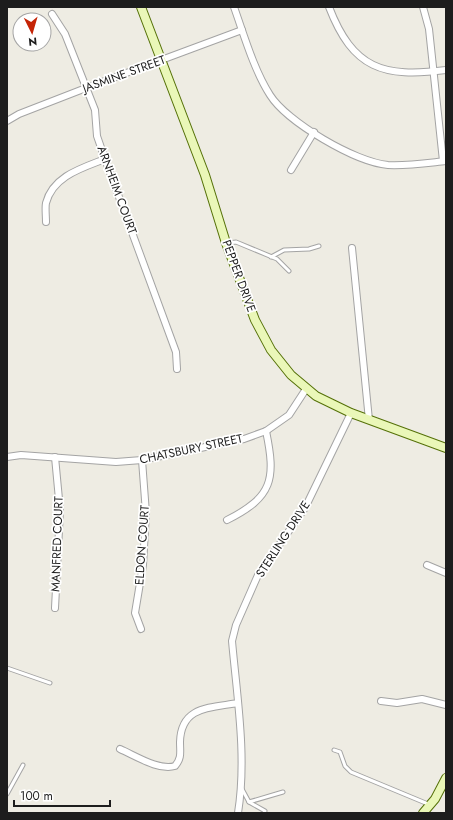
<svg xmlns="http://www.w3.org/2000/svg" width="453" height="820" viewBox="0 0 453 820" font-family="Jost,sans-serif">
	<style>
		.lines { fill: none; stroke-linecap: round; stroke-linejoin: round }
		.lane-casing { stroke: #a4a4a4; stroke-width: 5 }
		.street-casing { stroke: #a4a4a4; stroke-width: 8 }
		.secondary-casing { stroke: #557108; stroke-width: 10 }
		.lane { stroke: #fff; stroke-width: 3 }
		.street { stroke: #fff; stroke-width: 6 }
		.secondary { stroke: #eaf7b8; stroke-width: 8 }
		.labels { text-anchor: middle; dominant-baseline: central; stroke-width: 3.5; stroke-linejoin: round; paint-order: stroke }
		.street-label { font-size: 12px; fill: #1d1d1d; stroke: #fff }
	</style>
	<rect width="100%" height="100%" fill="#eeece3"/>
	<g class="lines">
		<!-- lane casing -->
		<g class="lane-casing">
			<g id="lane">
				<polyline points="228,243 236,242 277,259 289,271"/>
				<polyline points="271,257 284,250 309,249 319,246"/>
				<polyline points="7,668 50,683"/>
				<polyline points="334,750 340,752 345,766 351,772 428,804"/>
				<polyline points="242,789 249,802 283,792"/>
				<polyline points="7,794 23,765"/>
				<polyline points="249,802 265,811 264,813"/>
			</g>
		</g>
		<!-- street casing -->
		<g class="street-casing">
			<g id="street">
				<path d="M234,7C244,35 254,70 270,95C287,122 355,162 388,165C407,166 427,163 446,161"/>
				<path d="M329,7C353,69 383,78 446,70"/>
				<polyline points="423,7 429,29 443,161"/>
				<polyline points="52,14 65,34 95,110 97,136 105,159 176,352 177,369"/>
				<polyline points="7,121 19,114 86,88 242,30"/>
				<polyline points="291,170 314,132"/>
				<path d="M46,222C46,216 45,208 46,203C53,176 82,168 105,159"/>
				<polyline points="352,248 369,420"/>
				<polyline points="7,457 21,455 116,462 142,460 244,439 266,431 289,415 306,389"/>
				<path d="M227,520C273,497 276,479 266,431"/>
				<polyline points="427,565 446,573"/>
				<polyline points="55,608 60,510 55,457"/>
				<polyline points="141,629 135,613 143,565 146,513 142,460"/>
				<polyline points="381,701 397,703 422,699 446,705"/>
				<path d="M120,749C136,756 159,771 175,766C182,758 180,752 180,742C181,706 210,708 238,703"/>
				<path d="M238,813C247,757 237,697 232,641L236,625L258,575L305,508L351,413"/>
			</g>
		</g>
		<!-- secondary casing -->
		<g class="secondary-casing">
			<g id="secondary">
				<polyline points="141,7 205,175 226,243 255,320 271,350 291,375 316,396 351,413 446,448"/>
				<polyline points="423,813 435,799 446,778"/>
			</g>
		</g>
		<!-- lane -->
		<use href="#lane" class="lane"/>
		<!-- street -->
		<use href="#street" class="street"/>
		<!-- secondary -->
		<use href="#secondary" class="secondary"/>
	</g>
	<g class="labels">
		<!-- street labels -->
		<g class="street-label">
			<text transform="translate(124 74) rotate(-20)">JASMINE STREET</text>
			<text transform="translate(117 190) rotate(70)">ARNHEIM COURT</text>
			<text transform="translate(239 276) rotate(70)">PEPPER DRIVE</text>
			<text transform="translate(191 449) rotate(-12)">CHATSBURY STREET</text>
			<text transform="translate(283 539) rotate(-57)">STERLING DRIVE</text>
			<text transform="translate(57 544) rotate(-88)">MANFRED COURT</text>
			<text transform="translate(142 545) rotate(-86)">ELDON COURT</text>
		</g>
	</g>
	<!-- border -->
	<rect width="453" height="820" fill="none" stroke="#1d1d1d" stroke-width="16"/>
	<!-- north arrow -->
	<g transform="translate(32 32) rotate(175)"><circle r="19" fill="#ffffff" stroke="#a5a5a5"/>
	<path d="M0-3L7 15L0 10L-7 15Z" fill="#c52406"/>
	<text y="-6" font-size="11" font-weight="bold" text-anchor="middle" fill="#1d1d1d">N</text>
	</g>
	<!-- scale -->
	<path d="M14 800v6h96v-6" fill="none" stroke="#1d1d1d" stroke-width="2"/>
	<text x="20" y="800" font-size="12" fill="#1d1d1d" stroke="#ffffff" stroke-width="3" paint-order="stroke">100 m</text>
</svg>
